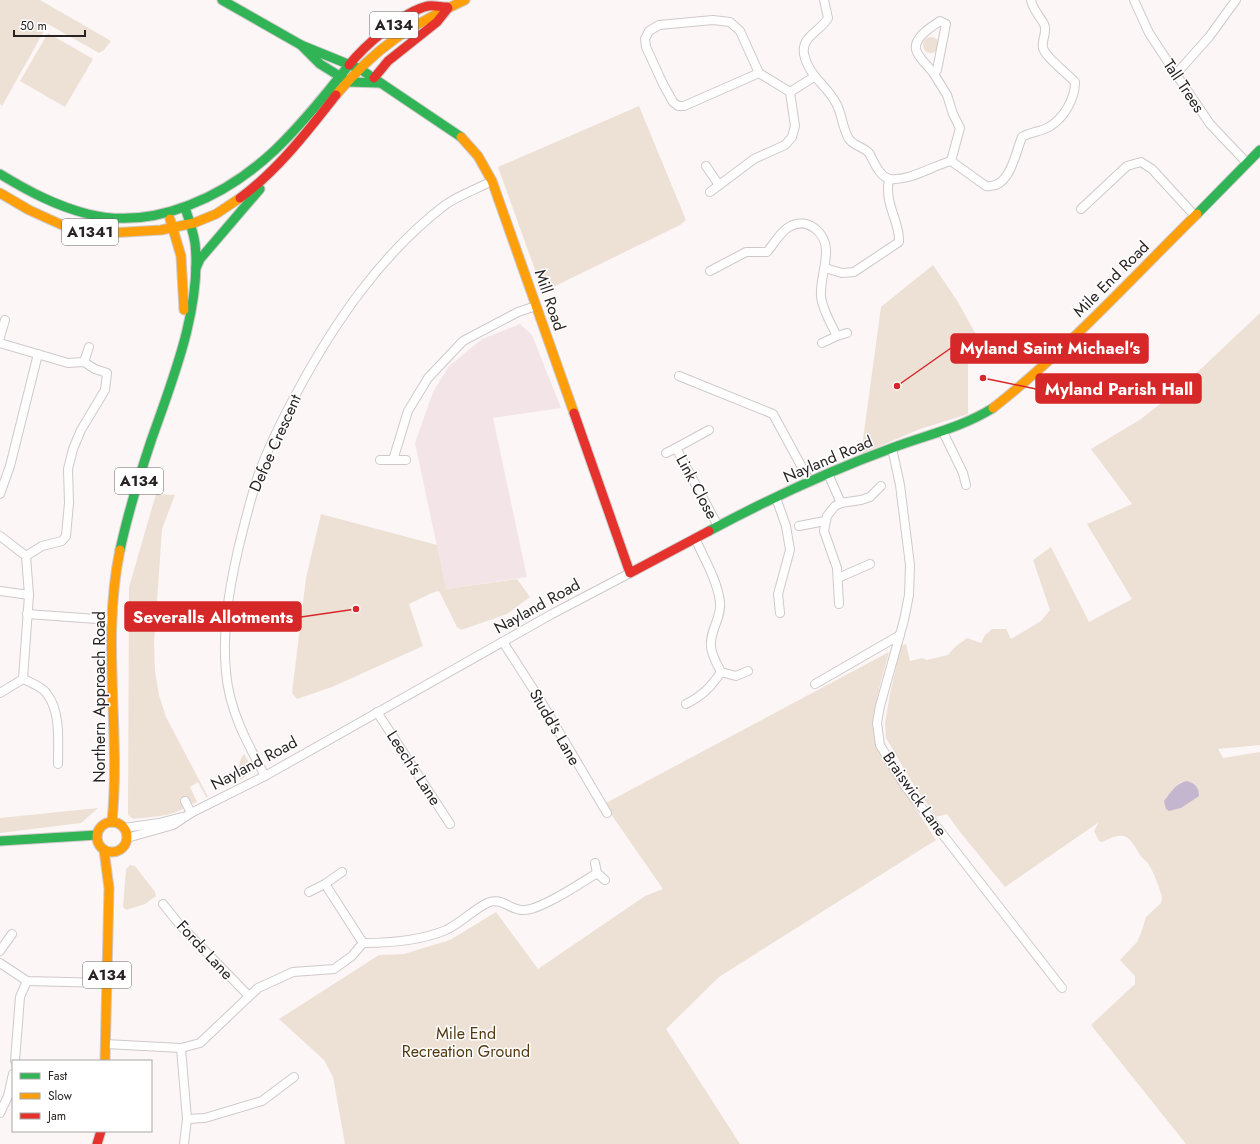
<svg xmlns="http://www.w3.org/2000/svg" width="1260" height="1144" viewBox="0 0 1260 1144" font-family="Jost,sans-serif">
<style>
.built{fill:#f3e5e7}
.green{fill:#ede1d5;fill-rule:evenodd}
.water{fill:#c3b6ce}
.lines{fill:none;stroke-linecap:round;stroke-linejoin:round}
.street-casing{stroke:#cfc9ca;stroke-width:10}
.fast-casing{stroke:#cfc9ca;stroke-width:11}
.slow-casing{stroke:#cfc9ca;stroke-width:11}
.jam-casing{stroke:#cfc9ca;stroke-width:11}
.street{stroke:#fffefe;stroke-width:8}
.fast{stroke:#30b455;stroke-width:9}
.slow{stroke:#ff9f0a;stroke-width:9}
.jam{stroke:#e5322d;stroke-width:9}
.labels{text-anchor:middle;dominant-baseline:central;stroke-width:3;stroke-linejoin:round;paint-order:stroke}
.shield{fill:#fff;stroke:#6a6566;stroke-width:1}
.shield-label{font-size:15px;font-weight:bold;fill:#2a2324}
.street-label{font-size:16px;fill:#2a2324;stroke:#fff}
.park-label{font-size:16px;fill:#52380f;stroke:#fff}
.leader{fill:none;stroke:#d62828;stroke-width:1.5}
.callout-dot{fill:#d62828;stroke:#fff;stroke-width:1.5}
.callout{fill:#d62828;stroke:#d62828;stroke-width:1.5}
.callout-label{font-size:17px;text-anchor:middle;font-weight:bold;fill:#fff}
</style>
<rect width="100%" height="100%" fill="#fcf6f7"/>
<polygon class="built" points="520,324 532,335 561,408 493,418 527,577 446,589 415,443 433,392 449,366 482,339"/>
<g class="green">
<polygon points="0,0 40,0 111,41 104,50 99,53 48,24 2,106 0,104"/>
<polygon points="48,33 93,59 65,107 20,81"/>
<circle cx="931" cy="45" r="8"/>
<polygon points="639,106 686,220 680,225 543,292 498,167"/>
<polygon points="933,265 958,302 985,351 985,357 974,358 968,363 968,414 920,429 861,454 881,307"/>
<path d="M1260 313V745L1218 749 1223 758 1260 752V1144H1186L1091 1025 1135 984V976L1120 960 1137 942 1141 933 1146 917 1161 903 1162 897C1159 887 1155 875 1149 865 1147 861 1141 858 1139 853 1128 834 1124 831 1102 842L1099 841 1094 831 1099 822 1005 887 960 832 947 814 936 817 910 779 886 738 885 723 890 694 901 646 906 644 910 661 922 658 927 660 948 655 955 647 967 638 981 643 985 635 992 629H1006L1011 639 1041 621 1050 610 1033 560 1051 547 1089 622 1132 599 1087 524 1132 504 1091 449 1141 419 1165 400 1204 366ZM1182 782 1198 789V796L1181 808 1169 811 1176 786Z"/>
<path d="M156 494 175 495 162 529 154 643 155 671 159 695 166 717 208 797H206L198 782 190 787 197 802 193 804 186 796 181 798 183 809C167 817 150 817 133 819L128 815 129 587Z"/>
<polygon points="321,514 437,545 446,589 517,579 530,597 507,614 461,630 457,627 439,591 434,592 409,604 423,646 332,687 297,699 292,693 306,578"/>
<path d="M889 652C881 684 869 714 876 747L936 840 719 977 666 1029 740 1144H345L333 1077 324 1060 279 1019 379 955 404 954 450 940 496 912 538 969 645 896 663 889 604 804Z"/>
<path d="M244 754C252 767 254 771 240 780 238 771 238 761 244 754Z"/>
<polygon points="98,808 81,823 0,833 0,818"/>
<polygon points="130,865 135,866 155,892 156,896 145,904 126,910 123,907 126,869"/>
</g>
<path class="water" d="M1187 781C1195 783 1199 788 1199 796L1181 808 1169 811 1166 809 1164 801C1171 792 1176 783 1187 781Z"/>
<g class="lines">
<defs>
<g id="street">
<path d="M824 0 828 18C821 31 801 36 804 54 808 76 828 86 837 105 842 115 843 130 849 139 854 146 864 147 869 153 874 161 879 177 890 179 910 181 932 166 951 161L986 186C1010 189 1015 154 1022 137 1030 132 1040 132 1049 127 1064 118 1075 99 1075 82 1068 74 1046 58 1043 48 1041 40 1048 32 1044 24 1039 15 1033 10 1031 0"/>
<polyline points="1134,0 1149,33 1176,74 1210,124 1247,163"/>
<polyline points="759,73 684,106 678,106 673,102 663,84 646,47 645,39 649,31 659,25 713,20 730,22 740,31 759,73 790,92 814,77"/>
<path d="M934 74C929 67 922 61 918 54 909 40 931 27 940 21L946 24 937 70 934 74 947 95 953 114 960 128 951 161"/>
<polyline points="1176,74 1209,37 1236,0"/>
<polyline points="706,166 719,185"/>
<polyline points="710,192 754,159 785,145 792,137 795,126 790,92"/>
<polyline points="1081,209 1127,166 1141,162 1152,169 1195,216"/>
<path d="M825 268 842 273 854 272 899 242C900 220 884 206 889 179"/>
<path d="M710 271 746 252H767C774 244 779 233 789 227 807 216 827 233 826 252 826 267 820 281 821 297 823 311 831 324 837 336L847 333"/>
<polyline points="0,337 5,320"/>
<polyline points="0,343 68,363 84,362 95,369 107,373 105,390 81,430 73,449 68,469 69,503 66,536 62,541 42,546 26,556"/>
<polyline points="822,343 837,336"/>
<polyline points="84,362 89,347"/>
<polyline points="679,376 773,414 810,482"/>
<polyline points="709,430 676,448 718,526"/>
<polyline points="943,432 963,473 966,485"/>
<polyline points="892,448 900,485 910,565 909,595 904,620 880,706 877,723 880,745 905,786 1062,988"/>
<polyline points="666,453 676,448"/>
<polyline points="380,460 406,460"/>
<polyline points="393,460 408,411 428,378 463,341 518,312 536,306"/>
<polyline points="829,476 841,503"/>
<polyline points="0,494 10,466 38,354"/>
<polyline points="776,498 786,526 790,550 778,594 780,613"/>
<polyline points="799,526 825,521"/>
<polyline points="0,536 26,556 29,595 23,679 0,693"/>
<path d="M695 538C704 559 717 579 720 602 722 618 709 631 711 647 712 656 717 664 721 672L736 676 748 671"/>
<polyline points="838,578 870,564"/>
<polyline points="0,591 29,595"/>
<polyline points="839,604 837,568 824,531 827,516 835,506 841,503 861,500 870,497 881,486"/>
<polyline points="27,614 111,620"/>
<polyline points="503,642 539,698 607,813"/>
<path d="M23 679C30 682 43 687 47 694 61 712 58 743 58 764"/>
<polyline points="815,684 900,635"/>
<path d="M686 704C702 696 711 687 721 672"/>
<polyline points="377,712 450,824"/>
<path d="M265 776C247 743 229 710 226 672 222 630 229 590 238 550 244 525 250 501 258 476 268 447 282 420 296 394 334 323 381 254 445 205 459 195 477 189 492 181"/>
<polyline points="185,801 191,813"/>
<polyline points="124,828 159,823 182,817"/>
<polyline points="127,838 173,825 191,813 265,776 552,614 630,573"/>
<polyline points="595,863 597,873 605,880"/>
<polyline points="325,884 363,943"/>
<polyline points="309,892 325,884 342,872"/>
<polyline points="163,904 179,924 248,995"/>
<polyline points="0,951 12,934"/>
<polyline points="0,963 27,981 107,983"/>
<path d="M105 1044 181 1048 200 1043 258 988 293 972 334 969 352 956 363 943C391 943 420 941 446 930 461 923 473 910 487 903 502 896 510 911 524 910 541 910 581 883 597 873"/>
<polyline points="181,1048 187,1119 184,1144"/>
<polyline points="15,1061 20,997 27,981"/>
<polyline points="0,1113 8,1096 13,1074"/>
<polyline points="187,1119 205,1118 262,1101 294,1077"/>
</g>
<g id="fast">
<polyline points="222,0 301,45 320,64 349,82 380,83"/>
<polyline points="301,45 360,69 461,137"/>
<path d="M0 174C28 191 56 206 88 214 156 231 227 195 275 150 302 124 326 94 349 65"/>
<polyline points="1197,214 1260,150"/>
<polyline points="196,268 200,259 260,189"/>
<path d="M709 531C767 500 829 471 892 448 926 435 961 428 993 408"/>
<path d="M120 550C128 513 139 477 151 441 172 381 202 308 195 243 193 231 189 219 185 208"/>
<polyline points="0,841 97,835"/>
</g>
<g id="slow">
<path d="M336 95C377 46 408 27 465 0"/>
<polyline points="461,137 478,156 492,181 574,413"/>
<polyline points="0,193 29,210 71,229 109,233 161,230 194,223 216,214 240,198"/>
<polyline points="170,219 181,256 184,310"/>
<path d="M993 408C1067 350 1130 280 1197 214"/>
<path d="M112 822C121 730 101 640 120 550"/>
<circle cx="112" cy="837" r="15"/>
<polyline points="104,850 109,888 105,1061"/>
</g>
<g id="jam">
<path d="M349 65C364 46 404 11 428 6 434 5 441 7 447 7"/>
<polyline points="374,78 388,61 437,22 448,8"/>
<path d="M240 198C278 170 307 132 336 95"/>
<polyline points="574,413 630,573 709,531"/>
<polyline points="97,1144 101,1131"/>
</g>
</defs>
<use href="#street" class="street-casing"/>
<use href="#fast" class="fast-casing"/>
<use href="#slow" class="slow-casing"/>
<use href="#jam" class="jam-casing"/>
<use href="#street" class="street"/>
<use href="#fast" class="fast"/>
<use href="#slow" class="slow"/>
<use href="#jam" class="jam"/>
</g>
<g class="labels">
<g class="shield">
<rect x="370" y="12" width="48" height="26" rx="3"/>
<rect x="62" y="219" width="56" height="26" rx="3"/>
<rect x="115" y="468" width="48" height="26" rx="3"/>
<rect x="83" y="962" width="48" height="26" rx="3"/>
</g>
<g class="shield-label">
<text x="394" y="25">A134</text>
<text x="90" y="232">A1341</text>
<text x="139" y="481">A134</text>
<text x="107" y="975">A134</text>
</g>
<g class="street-label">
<text transform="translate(1184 86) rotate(56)">Tall Trees</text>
<text transform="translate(1111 279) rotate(-45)">Mile End Road</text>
<text transform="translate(550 300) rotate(71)">Mill Road</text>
<text transform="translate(275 443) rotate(-66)">Defoe Crescent</text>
<text transform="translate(828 459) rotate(-23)">Nayland Road</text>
<text transform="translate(697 487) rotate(62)">Link Close</text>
<text transform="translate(537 606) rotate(-29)">Nayland Road</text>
<text transform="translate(99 697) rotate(-90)">Northern Approach Road</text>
<text transform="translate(555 727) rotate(60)">Studd's Lane</text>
<text transform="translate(254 763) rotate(-28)">Nayland Road</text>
<text transform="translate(414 768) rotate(57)">Leech's Lane</text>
<text transform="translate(915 794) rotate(55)">Braiswick Lane</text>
<text transform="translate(205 950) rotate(47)">Fords Lane</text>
</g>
<g class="park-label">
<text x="466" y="1033">Mile End<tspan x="466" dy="18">Recreation Ground</tspan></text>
</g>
</g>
<path class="leader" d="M897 386L951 348M983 378L1036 389M356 609L301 617"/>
<g class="callout-dot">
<circle cx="897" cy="386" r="4"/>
<circle cx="983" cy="378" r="4"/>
<circle cx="356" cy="609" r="4"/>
</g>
<g class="callout">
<rect x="951" y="334" width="197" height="29" rx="4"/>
<rect x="1036" y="374" width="165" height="29" rx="4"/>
<rect x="125" y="602" width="176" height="29" rx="4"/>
</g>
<g class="callout-label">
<text x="1050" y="354">Myland Saint Michael's</text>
<text x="1119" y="395">Myland Parish Hall</text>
<text x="213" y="623">Severalls Allotments</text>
</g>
<rect x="12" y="1060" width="140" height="72" fill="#ffffff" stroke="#aaa7a7"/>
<rect x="20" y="1073" width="20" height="6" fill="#30b455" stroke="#aaa7a7"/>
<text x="48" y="1080" font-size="12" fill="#2a2324">Fast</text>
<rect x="20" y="1093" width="20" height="6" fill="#ff9f0a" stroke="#aaa7a7"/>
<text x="48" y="1100" font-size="12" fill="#2a2324">Slow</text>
<rect x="20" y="1113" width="20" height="6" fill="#e5322d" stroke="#aaa7a7"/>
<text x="48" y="1120" font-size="12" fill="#2a2324">Jam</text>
<path d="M14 30v6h71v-6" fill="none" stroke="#2a2324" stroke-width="2"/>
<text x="20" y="30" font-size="12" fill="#2a2324" stroke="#ffffff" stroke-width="3" paint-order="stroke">50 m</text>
</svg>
